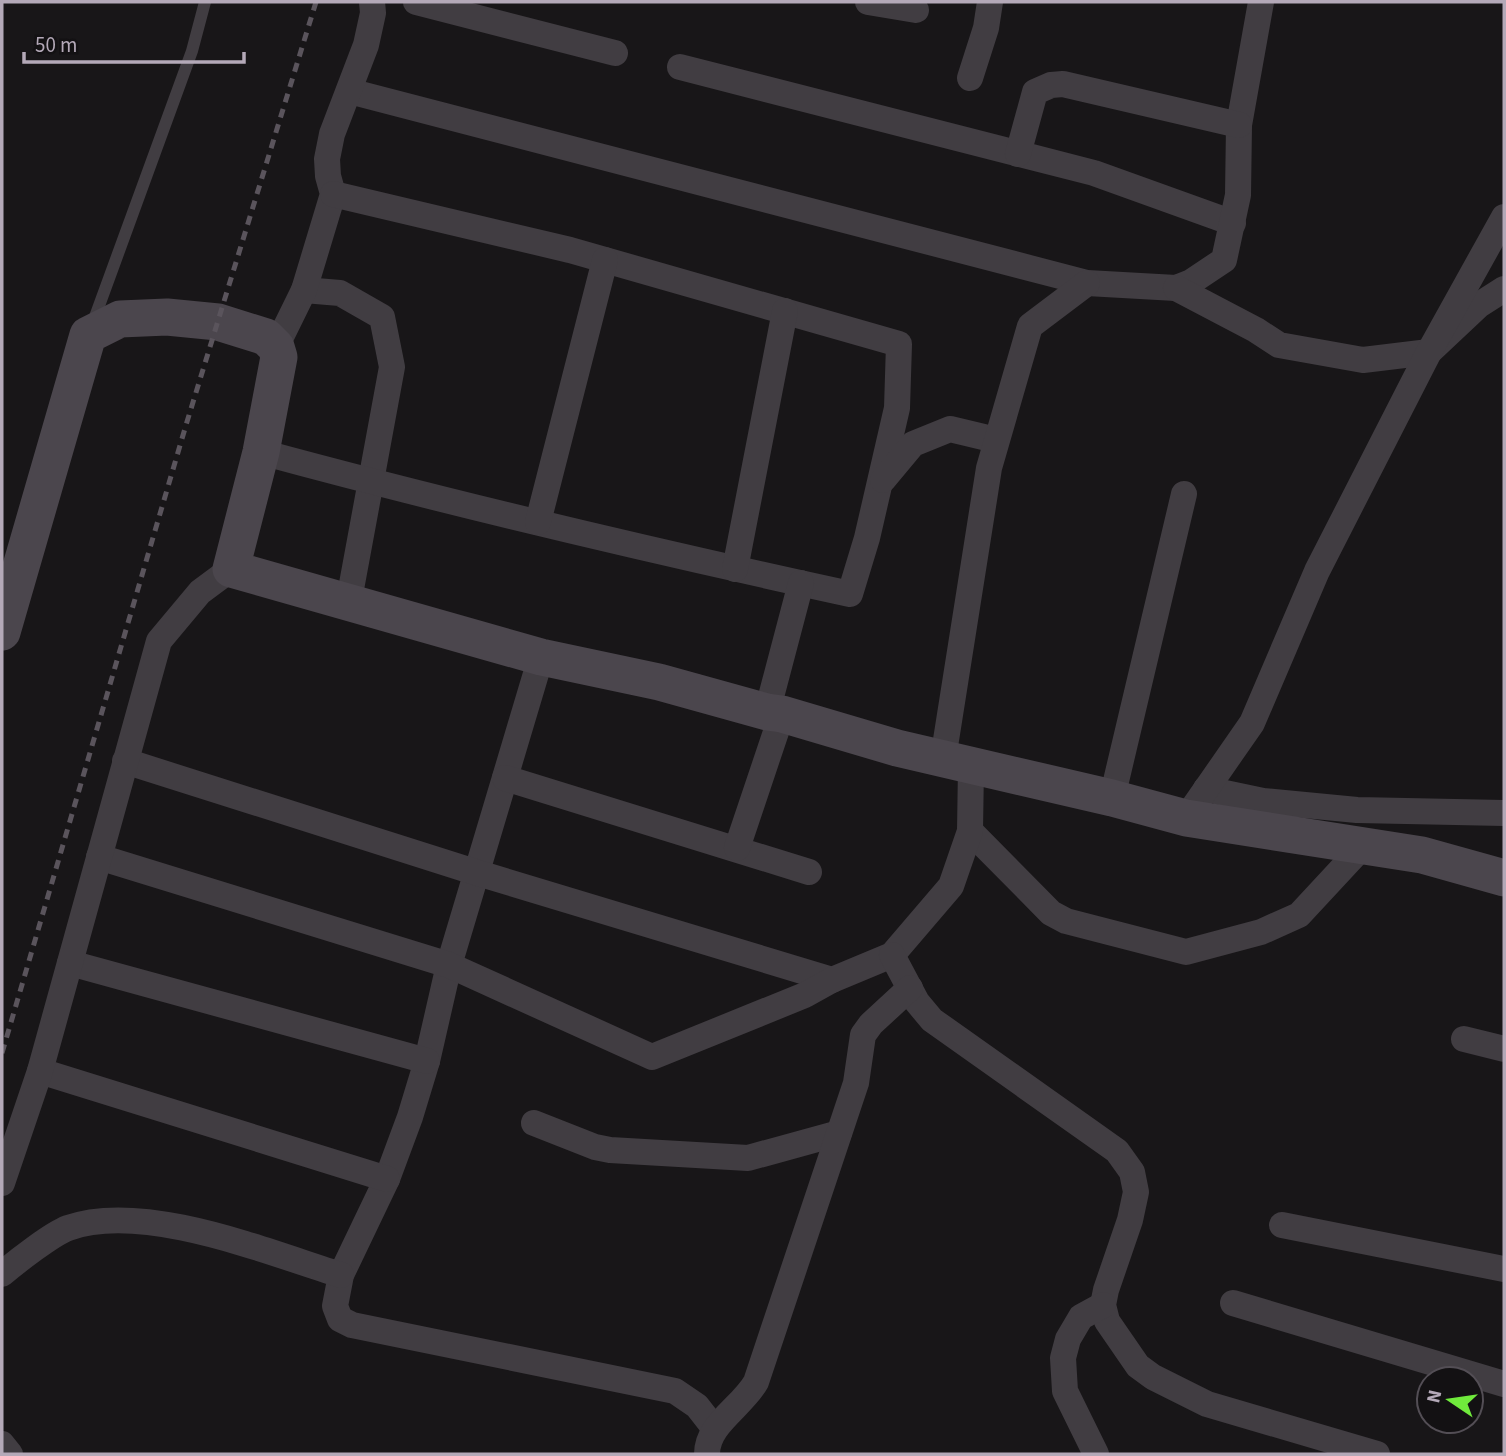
<svg xmlns="http://www.w3.org/2000/svg" width="1506" height="1456" viewBox="0 0 1506 1456" font-family="'Source Sans 3',sans-serif">
<style>
.lines{fill:none;stroke-linecap:round;stroke-linejoin:round}
.lane{stroke:#413d42;stroke-width:12}
.street{stroke:#413d42;stroke-width:26}
.secondary{stroke:#4b464d;stroke-width:37}
.rail{stroke:#5a545c;stroke-width:5;stroke-dasharray:9 7;stroke-linecap:butt}
</style>
<rect width="100%" height="100%" fill="#181618"/>
<g class="lines">
<polyline class="lane" points="92,325 192,51 205,2"/>
<g class="street">
<polyline points="416,2 615,53"/>
<polyline points="868,2 916,10"/>
<polyline points="680,67 1094,173 1233,223"/>
<polyline points="970,78 986,28 990,2"/>
<polyline points="349,91 1087,283 1176,288 1191,282 1224,260 1238,195 1239,125 1261,2"/>
<polyline points="1018,154 1035,92 1051,85 1063,84 1239,125"/>
<polyline points="1176,288 1256,330 1279,345 1363,360 1429,352 1479,305 1504,289"/>
<polyline points="304,290 340,293 382,317 392,367 349,600"/>
<polyline points="276,347 304,290 333,194 328,176 327,159 332,134 366,45 373,13 372,2"/>
<path d="M261 452C456 505 653 551 850 594L867 538 897 408 899 344 570 250 333 194"/>
<polyline points="883,480 913,444 950,429 996,440"/>
<polyline points="538,522 605,260"/>
<polyline points="735,569 785,311"/>
<polyline points="541,657 449,965 427,1061 410,1117 387,1179 341,1275 335,1306 340,1319 352,1325 675,1391 697,1406 715,1429"/>
<polyline points="767,712 801,583"/>
<polyline points="943,759 989,468 1030,326 1087,283"/>
<polyline points="125,761 478,873 832,980"/>
<polyline points="505,778 809,872"/>
<polyline points="1206,789 1263,801 1357,810 1504,813"/>
<polyline points="1112,798 1184,494"/>
<polyline points="1186,818 1252,723 1317,571 1429,352 1504,217"/>
<polyline points="970,831 1051,913 1066,921 1186,952 1261,932 1299,915 1364,845"/>
<polyline points="737,848 782,714"/>
<polyline points="99,857 449,965 652,1057 805,995 832,980 892,955 951,886 970,831 971,766"/>
<polyline points="892,955 917,1002 932,1020 1117,1151 1132,1172 1136,1192 1130,1220 1106,1290 1103,1305 1107,1321 1138,1366 1153,1377 1207,1404 1377,1454"/>
<polyline points="70,963 427,1061"/>
<polyline points="1464,1039 1504,1049"/>
<polyline points="40,1071 387,1179"/>
<polyline points="534,1123 595,1147 610,1150 748,1158 839,1133"/>
<polyline points="2,1183 40,1071 159,641 200,592 231,569"/>
<polyline points="1282,1225 1504,1269"/>
<path d="M2 1274C16 1262 52 1234 68 1228 143 1201 267 1252 341 1275"/>
<polyline points="1233,1303 1504,1384"/>
<polyline points="2,1444 10,1454"/>
<path d="M707 1454C707 1424 742 1407 756 1382L856 1083 863 1035 871 1024 910 988"/>
<polyline points="1096,1454 1065,1391 1063,1358 1068,1339 1081,1317 1103,1305"/>
</g>
<polyline class="secondary" points="2,632 88,335 120,319 167,317 218,322 266,337 276,347 279,357 261,452 231,569 541,657 659,682 767,712 782,714 897,748 1112,798 1186,818 1422,855 1504,878"/>
<polyline class="rail" points="2,1053 186,425 316,2"/>
</g>
<rect width="1506" height="1456" fill="none" stroke="#b4a9b8" stroke-width="7"/>
<g transform="translate(1450 1400) rotate(283)"><circle r="33" fill="#131113" stroke="#534e55" stroke-width="2"/>
<path d="M0-5L12 26L0 18L-12 26Z" fill="#70ea3c"/>
<text y="-10" font-size="19" font-weight="bold" text-anchor="middle" fill="#b4a9b8">N</text>
</g>
<path d="M24 52v10h220v-10" fill="none" stroke="#b4a9b8" stroke-width="3.5"/>
<text x="35" y="52" font-size="21" fill="#b4a9b8" stroke="#131113" stroke-width="5" paint-order="stroke">50 m</text>
</svg>
